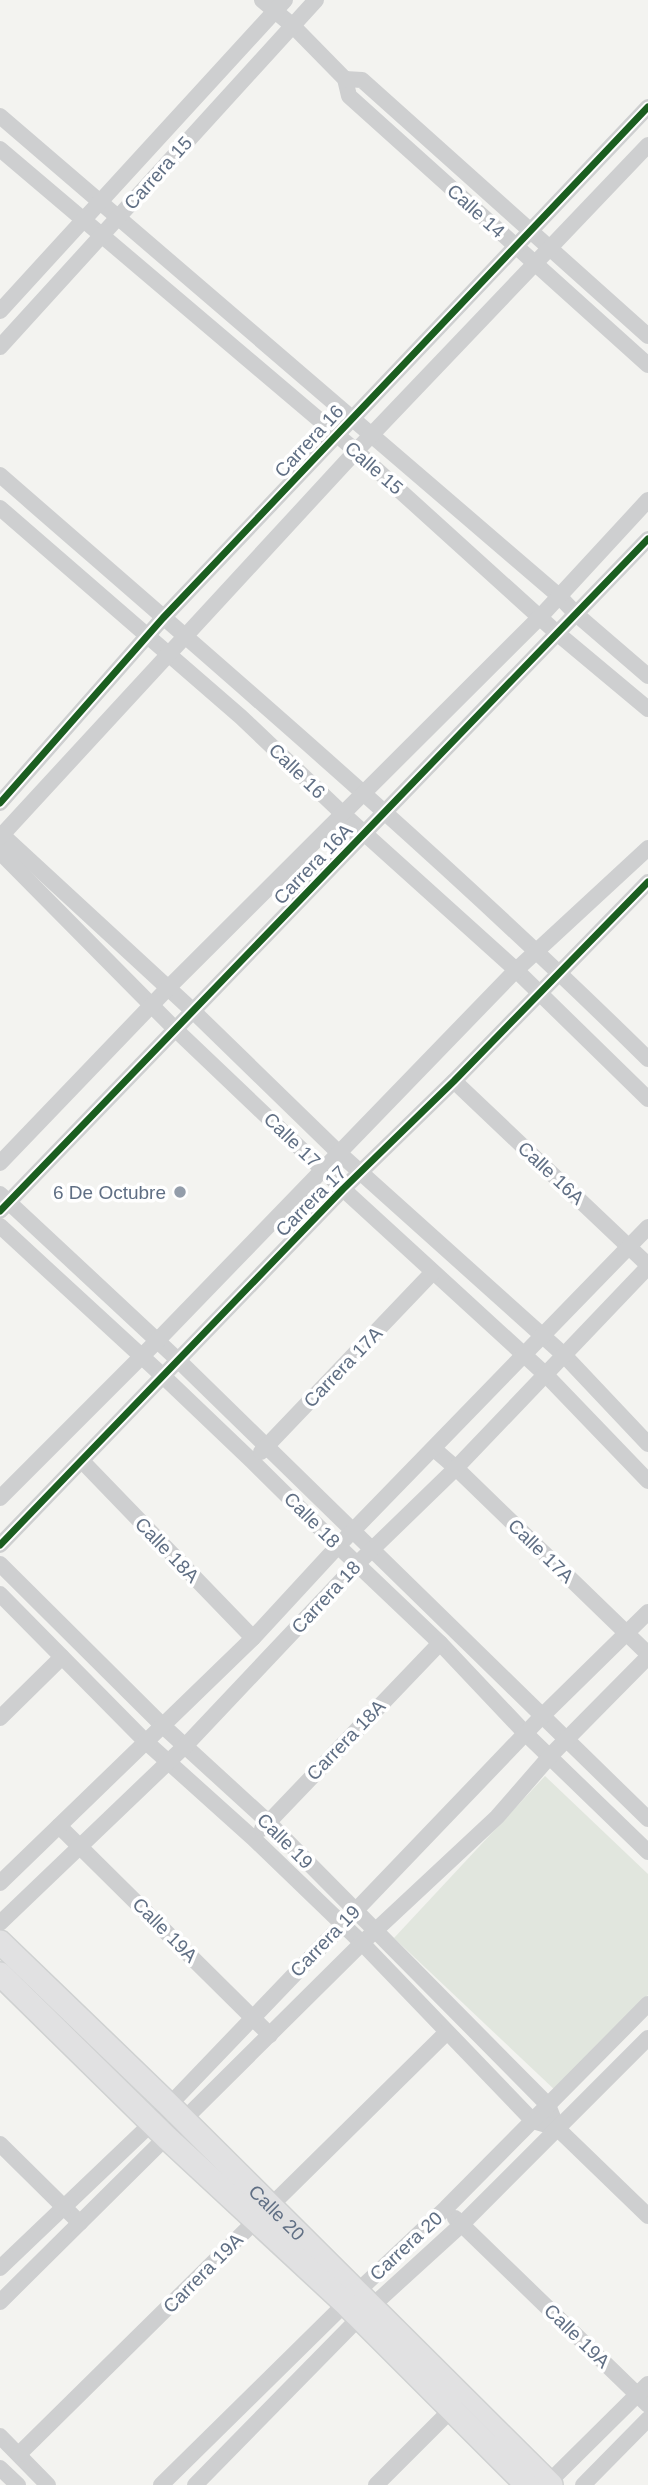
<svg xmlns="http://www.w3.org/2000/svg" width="648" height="2485" viewBox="0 0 648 2485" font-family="Arial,sans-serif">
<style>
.green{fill:#e1e6de}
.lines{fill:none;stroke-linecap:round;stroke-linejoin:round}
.secondary-casing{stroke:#cfd1d1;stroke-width:26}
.street{stroke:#cecfd0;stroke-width:16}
.secondary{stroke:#e1e1e2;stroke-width:23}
.cycleway-casing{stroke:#fff;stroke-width:11}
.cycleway{stroke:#1b5e20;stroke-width:7}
.poi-dot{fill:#939daa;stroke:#fff;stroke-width:2.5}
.labels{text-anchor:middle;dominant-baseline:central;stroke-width:7;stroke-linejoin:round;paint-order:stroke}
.street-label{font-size:19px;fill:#606f84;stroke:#fff}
.poi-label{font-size:19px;fill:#606f84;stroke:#fff;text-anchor:end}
</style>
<rect width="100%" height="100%" fill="#f3f3f0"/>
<polygon class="green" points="545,1776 648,1874 648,1995 557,2092 394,1938"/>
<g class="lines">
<defs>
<g id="secondary">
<path id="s1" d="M0 1942 168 2104 551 2485"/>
<polyline points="0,1974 167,2138 346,2304 527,2485"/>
</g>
</defs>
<use href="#secondary" class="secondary-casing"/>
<g class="street">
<polyline points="262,0 293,26 345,79 349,96 648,365"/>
<polyline points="345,79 362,80 648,336"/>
<polyline points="0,116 559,596 576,614 648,676"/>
<polyline points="0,149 356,451 557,633 648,709"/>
<polyline points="0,311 285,0"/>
<polyline points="0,347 316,0"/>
<path d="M0 475C219 666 441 855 648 1059"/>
<polyline points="0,508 241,717 343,814 516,970 648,1099"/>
<polyline points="0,803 163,618 648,107"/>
<polyline points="0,833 192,1010 339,1153 564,1355 648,1444"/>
<polyline points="0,837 356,451 648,145"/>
<polyline points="0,852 175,1029 343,1189 546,1375 648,1481"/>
<polyline points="454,1081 648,1265"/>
<polyline points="0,1163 167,989 540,617 648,500"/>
<polyline points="0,1194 178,1360 648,1819"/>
<polyline points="0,1211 648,539"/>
<polyline points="0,1226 163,1376 252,1461 338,1546 440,1643 526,1734 648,1852"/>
<polyline points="434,1449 456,1468 648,1654"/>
<polyline points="261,1452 433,1272"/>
<polyline points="82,1461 253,1638"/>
<polyline points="0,1498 156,1342 516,970 648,848"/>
<polyline points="0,1545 343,1189 454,1081 648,882"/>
<polyline points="0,1564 162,1725 268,1822 548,2105 557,2128"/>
<polyline points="0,1594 145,1741 253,1838 362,1943 533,2121 557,2128 648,2216"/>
<polyline points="0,1718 62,1657"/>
<polyline points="59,1826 270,2035"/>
<polyline points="262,1829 440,1643"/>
<polyline points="0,1883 253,1638 338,1546 648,1227"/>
<polyline points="0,1923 186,1745 357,1564 456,1468 648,1267"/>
<polyline points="0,2144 80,2223"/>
<polyline points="455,2218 648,2405"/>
<polyline points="0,2268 153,2122 542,1716 648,1612"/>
<polyline points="0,2302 362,1943 497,1817 551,1755 648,1657"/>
<polyline points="0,2436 48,2485"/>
<polyline points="19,2454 447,2032"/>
<polyline points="0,2468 18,2485"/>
<polyline points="161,2485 358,2291 446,2208 648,2004"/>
<polyline points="195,2485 359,2318 461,2225 648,2038"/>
<polyline points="376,2485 452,2409"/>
<polyline points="546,2485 648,2384"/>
<polyline points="583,2485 648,2419"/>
</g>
<use href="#secondary" class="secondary"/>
<defs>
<g id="cycleway">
<polyline points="0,803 163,618 648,107"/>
<polyline points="0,1211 648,539"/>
<polyline points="0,1545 343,1189 454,1081 648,882"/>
</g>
</defs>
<use href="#cycleway" class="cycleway-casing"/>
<use href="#cycleway" class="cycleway"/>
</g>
<circle class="poi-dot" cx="180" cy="1192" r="7"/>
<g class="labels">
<g class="street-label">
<text transform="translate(158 173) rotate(-48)">Carrera 15</text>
<text transform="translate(476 211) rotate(42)">Calle 14</text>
<text transform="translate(309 441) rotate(-47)">Carrera 16</text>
<text transform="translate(374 468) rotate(41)">Calle 15</text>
<text transform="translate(297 771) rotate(44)">Calle 16</text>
<text transform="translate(313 864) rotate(-46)">Carrera 16A</text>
<text transform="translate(292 1140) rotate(44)">Calle 17</text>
<text transform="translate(551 1173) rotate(43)">Calle 16A</text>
<text transform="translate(311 1201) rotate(-45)">Carrera 17</text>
<text transform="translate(343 1367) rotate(-46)">Carrera 17A</text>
<text transform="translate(312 1520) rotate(45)">Calle 18</text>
<text transform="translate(167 1550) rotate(46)">Calle 18A</text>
<text transform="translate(541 1551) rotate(44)">Calle 17A</text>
<text transform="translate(326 1597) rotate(-47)">Carrera 18</text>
<text transform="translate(346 1740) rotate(-46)">Carrera 18A</text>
<text transform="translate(285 1841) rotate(45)">Calle 19</text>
<text transform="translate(165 1930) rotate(45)">Calle 19A</text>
<text transform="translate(325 1941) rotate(-46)">Carrera 19</text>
<text stroke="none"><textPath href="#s1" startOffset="387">Calle 20</textPath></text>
<text transform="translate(406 2246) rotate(-43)">Carrera 20</text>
<text transform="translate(203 2273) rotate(-45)">Carrera 19A</text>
<text transform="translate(577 2336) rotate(44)">Calle 19A</text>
</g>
<g class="poi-label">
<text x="166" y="1192">6 De Octubre</text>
</g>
</g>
</svg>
